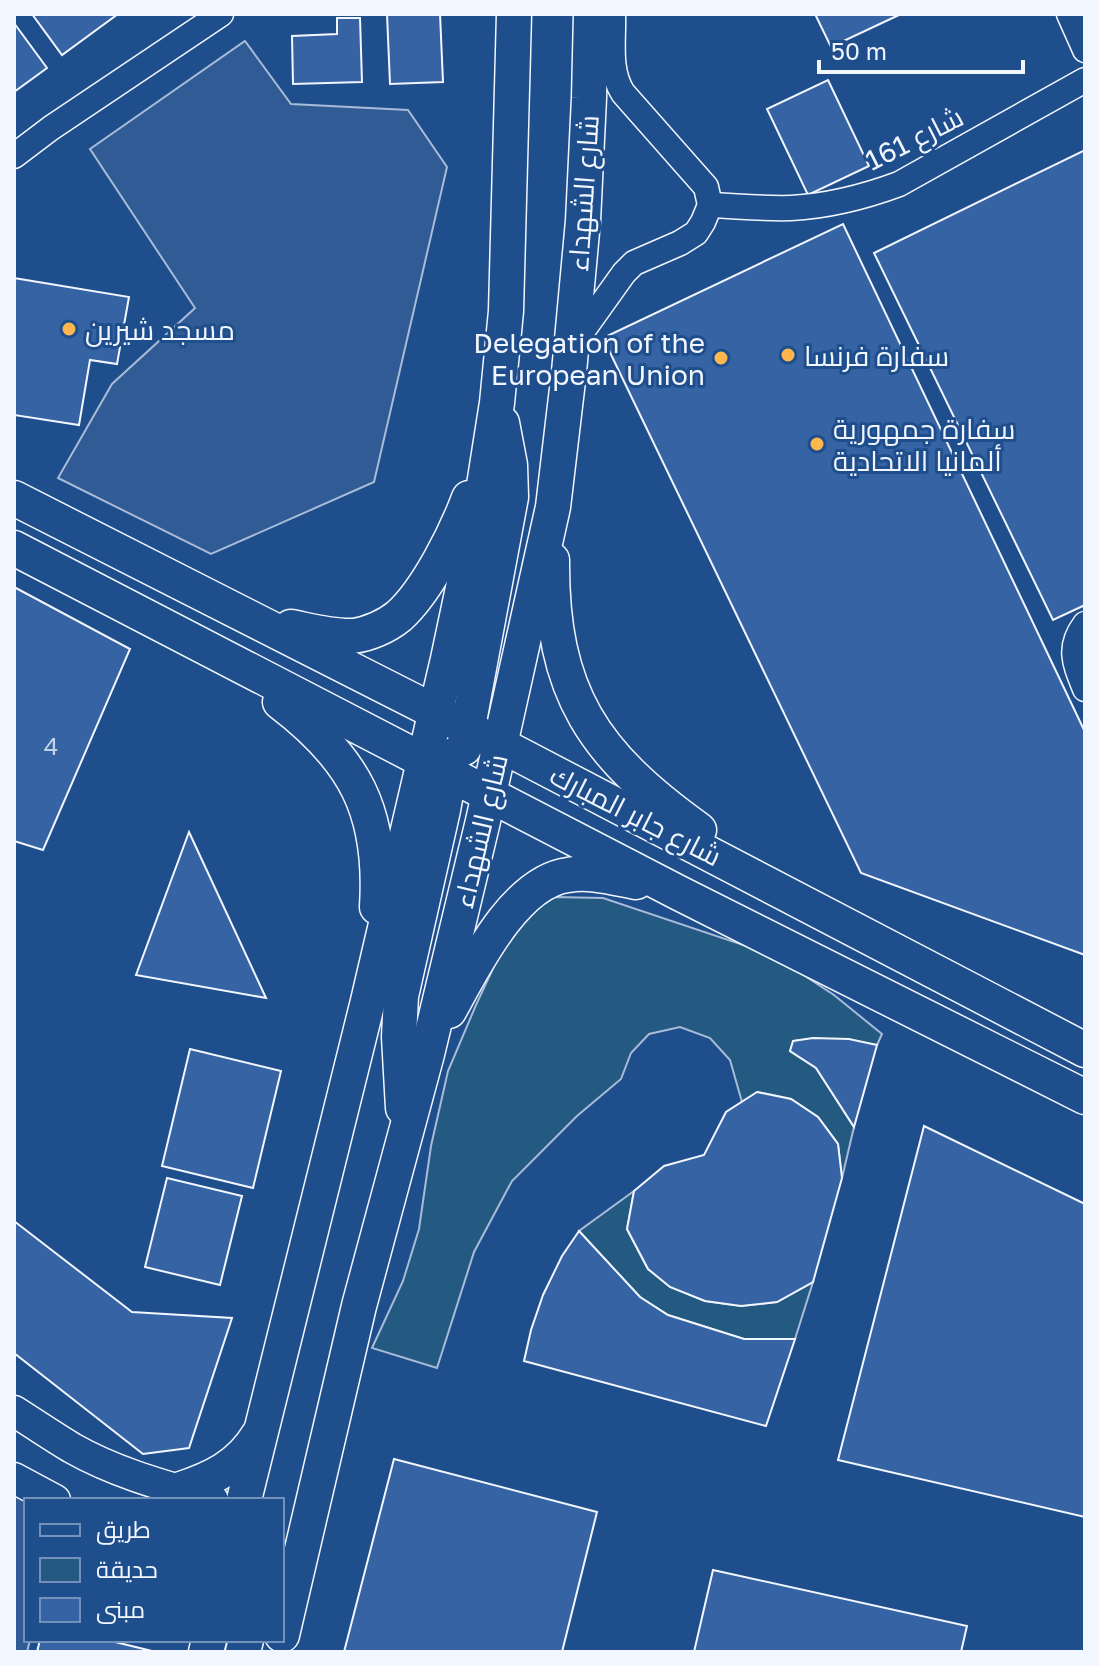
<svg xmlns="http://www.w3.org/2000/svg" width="1099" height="1666" viewBox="0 0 1099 1666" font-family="'Golos Text',Cairo,sans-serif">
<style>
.green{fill:#245a82;stroke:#a8bbd7;stroke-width:2}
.parking{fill:#305b95;stroke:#a8bbd7;stroke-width:2}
.building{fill:#3563a3;stroke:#f2f6ff;stroke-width:2}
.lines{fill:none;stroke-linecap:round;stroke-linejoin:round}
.minor-casing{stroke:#f2f6ff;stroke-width:27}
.tertiary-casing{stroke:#f2f6ff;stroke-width:33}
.secondary-casing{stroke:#f2f6ff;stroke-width:37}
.minor{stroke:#1f4e8c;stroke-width:24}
.tertiary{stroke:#1f4e8c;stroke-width:30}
.secondary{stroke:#1f4e8c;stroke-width:34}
.poi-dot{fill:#ffb74d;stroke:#1f4e8c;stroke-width:3}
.labels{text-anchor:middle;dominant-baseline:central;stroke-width:6;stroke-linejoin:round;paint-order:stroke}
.number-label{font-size:24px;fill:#c3d1e8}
.street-label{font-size:28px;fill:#f2f6ff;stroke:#1f4e8c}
.poi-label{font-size:28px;fill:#f2f6ff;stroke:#1f4e8c;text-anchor:start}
</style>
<rect width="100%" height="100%" fill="#1f4e8c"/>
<g class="green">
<path d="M554 897 603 898 773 955 834 995 882 1034 877 1045C849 1039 822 1037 794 1041L790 1051 816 1068 854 1127 842 1178 838 1144 818 1117 791 1099 758 1092 742 1102 730 1060 710 1038 680 1027 649 1034 631 1053 621 1079 577 1116 512 1181 474 1252 437 1368 372 1348 403 1281 419 1229 431 1146 448 1071 476 1005 509 934 532 910Z"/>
<polygon points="634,1191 627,1229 648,1269 670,1287 705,1301 741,1306 777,1302 813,1282 795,1339 744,1339 668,1315 640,1297 579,1231"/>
</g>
<g class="parking">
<polygon points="245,41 291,104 408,110 447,167 374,482 211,554 58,478 112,384 195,308 90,149"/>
<polygon points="14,1492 26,1500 26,1640 30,1640 27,1652 14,1652"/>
</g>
<g class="building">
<polygon points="32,14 118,14 62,55"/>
<polygon points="387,14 440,14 443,82 390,84"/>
<polygon points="815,14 901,14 831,47"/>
<polygon points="337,18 360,18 362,82 293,84 292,36 337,34"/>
<polygon points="14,23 47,68 14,92"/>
<polygon points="828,80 869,166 808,195 767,109"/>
<polygon points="1085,150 1085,605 1053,620 874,253"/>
<polygon points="843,224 1085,732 1085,955 861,873 603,338"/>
<polygon points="14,278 129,297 117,364 90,360 79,425 14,415"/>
<polygon points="14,587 130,649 43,850 14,841"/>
<polygon points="189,832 266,998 136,975"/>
<polygon points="813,1038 849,1039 877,1045 854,1127 816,1068 790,1051 793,1041"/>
<polygon points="190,1049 281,1071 253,1188 162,1166"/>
<polygon points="757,1092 791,1099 818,1117 838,1144 842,1178 813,1282 777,1302 741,1306 705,1301 670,1287 648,1269 627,1229 634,1191 664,1166 704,1155 726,1112"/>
<polygon points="924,1126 1085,1204 1085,1517 838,1460"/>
<polygon points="167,1178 242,1196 220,1285 145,1267"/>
<polygon points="14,1221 132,1312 232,1318 189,1448 143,1454 14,1353"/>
<polygon points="579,1231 640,1297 668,1315 744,1339 795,1339 766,1426 524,1361 531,1330 543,1295 562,1256"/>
<polygon points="394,1459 597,1512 562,1652 344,1652"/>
<polygon points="713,1570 967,1626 961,1652 694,1652"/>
<polygon points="40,1640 107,1640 152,1651 37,1652"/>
</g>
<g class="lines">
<defs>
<g id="minor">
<polyline points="1069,14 1085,50"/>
<polyline points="14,156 51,128 221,14"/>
<path d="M710 205C737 206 764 209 791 208 828 206 864 197 899 184L1085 80"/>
<path d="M574 343 624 273 634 263 680 243 696 233 703 222 710 205 706 187 623 93C608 70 614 40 613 14"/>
<path d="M1085 624C1067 648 1075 664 1085 689"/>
</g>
<g id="tertiary">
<path d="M14 1411C33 1423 52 1436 72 1448 116 1473 165 1486 213 1500"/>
<polyline points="14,1478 55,1500"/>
</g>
<g id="secondary">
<polyline points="14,498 518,754 1085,1050"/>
<polyline points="14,548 679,893 1085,1097"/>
<path d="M552 560C551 693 593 754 699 830"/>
<path d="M291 627C311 631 333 637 353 636 369 634 387 626 399 616 427 591 456 533 469 498"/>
<path d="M280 702C355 759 383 812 377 907"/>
<polyline points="464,748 511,497 510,465 502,423"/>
<path d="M449 1011C473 968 514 882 568 875 590 871 614 878 636 882"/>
<polyline points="403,1108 399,1037 401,996 443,810 453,755"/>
<path d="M178 1490C212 1479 240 1466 259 1434"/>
<polyline points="244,1500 368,1001 448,659 482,498 497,403 506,311 514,14"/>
<polyline points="282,1635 359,1306 427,1054 483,821 553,507 569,372 583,221 589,98 591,14"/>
<polyline points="206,1652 209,1640"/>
<polyline points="243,1652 246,1640"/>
</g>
</defs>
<use href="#minor" class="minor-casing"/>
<use href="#tertiary" class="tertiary-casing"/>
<use href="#secondary" class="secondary-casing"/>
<use href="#minor" class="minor"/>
<use href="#tertiary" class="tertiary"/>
<use href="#secondary" class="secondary"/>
</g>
<g class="poi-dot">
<circle cx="69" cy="329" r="8"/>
<circle cx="788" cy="355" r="8"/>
<circle cx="721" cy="358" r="8"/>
<circle cx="817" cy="444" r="8"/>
</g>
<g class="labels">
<g class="number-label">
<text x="51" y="745">4</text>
</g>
<g class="street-label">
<text transform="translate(914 138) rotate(-27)">شارع 161</text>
<text transform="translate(583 193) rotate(-86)">شارع الشهداء</text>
<text transform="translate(636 815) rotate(27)">شارع جابر المبارك</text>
<text transform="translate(480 831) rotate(-77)">شارع الشهداء</text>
</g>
<g class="poi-label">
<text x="85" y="329">مسجد شيرين</text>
<text x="705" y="342" text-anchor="end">Delegation of the<tspan x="705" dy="32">European Union</tspan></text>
<text x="804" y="355">سفارة فرنسا</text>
<text x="833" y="428">سفارة جمهورية<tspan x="833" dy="32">ألمانيا الاتحادية</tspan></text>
</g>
</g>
<rect width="1099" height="1666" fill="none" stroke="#f2f6ff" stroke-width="32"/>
<rect x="24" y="1498" width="260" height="144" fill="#1f4e8c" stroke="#7391ba" stroke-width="2"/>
<rect x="40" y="1524" width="40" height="12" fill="#1f4e8c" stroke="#7391ba" stroke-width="2"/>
<text x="96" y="1538" font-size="24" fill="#f2f6ff">طريق</text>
<rect x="40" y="1558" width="40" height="24" fill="#245a82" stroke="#7391ba" stroke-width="2"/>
<text x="96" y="1578" font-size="24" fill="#f2f6ff">حديقة</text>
<rect x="40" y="1598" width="40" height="24" fill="#3563a3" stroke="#7391ba" stroke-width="2"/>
<text x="96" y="1618" font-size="24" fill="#f2f6ff">مبنى</text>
<path d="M819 60v12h204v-12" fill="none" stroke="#f2f6ff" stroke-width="4"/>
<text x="831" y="60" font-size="24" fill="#f2f6ff" stroke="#1f4e8c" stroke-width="6" paint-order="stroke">50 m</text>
</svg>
